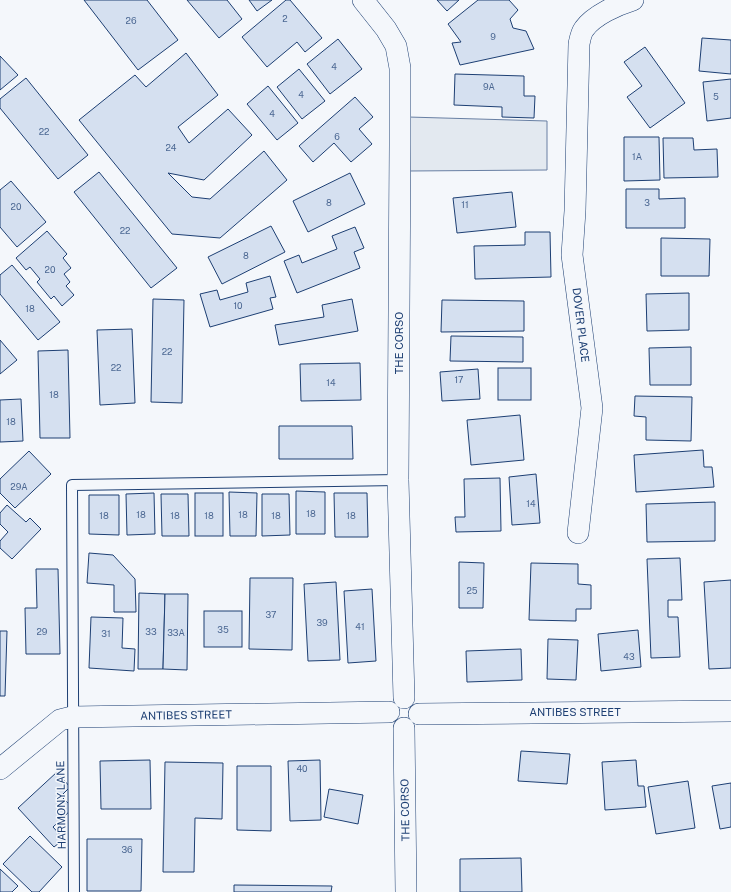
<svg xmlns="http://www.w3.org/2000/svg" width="731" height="892" viewBox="0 0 731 892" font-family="'Public Sans',sans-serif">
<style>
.green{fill:#e3e9f0;stroke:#687fa3}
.building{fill:#d5e0f0;stroke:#1d3f73}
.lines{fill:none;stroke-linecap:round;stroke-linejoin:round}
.lane-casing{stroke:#1d3f73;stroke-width:12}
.street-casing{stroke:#1d3f73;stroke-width:22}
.lane{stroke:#f4f7fb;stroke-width:10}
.street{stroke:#f4f7fb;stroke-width:21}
.labels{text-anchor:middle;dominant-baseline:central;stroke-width:3;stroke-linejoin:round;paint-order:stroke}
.number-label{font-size:9px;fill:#4b6792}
.street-label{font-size:11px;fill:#1d3f73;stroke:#f4f7fb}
</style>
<rect width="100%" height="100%" fill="#f4f7fb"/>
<polygon class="green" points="408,117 547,121 547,170 408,171"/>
<g class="building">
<polygon points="84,0 147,0 178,40 138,70"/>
<polygon points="187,0 227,0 242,19 219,38"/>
<polygon points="249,0 272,0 257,11"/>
<polygon points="286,0 290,0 322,38 305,52 297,42 267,67 242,37"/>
<polygon points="437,0 459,0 447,11"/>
<polygon points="478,0 509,0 518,10 510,19 513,28 526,31 534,49 460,65 452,43 461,42 448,24"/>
<polygon points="702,38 731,40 731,74 699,71"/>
<polygon points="338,39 362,69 330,94 307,64"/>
<polygon points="645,47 685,103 650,128 627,97 642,86 624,62"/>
<polygon points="186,53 218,95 178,127 189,143 228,109 252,135 204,180 168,173 192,197 210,199 264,151 287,180 220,238 172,234 79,120 135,75 146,87"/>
<polygon points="0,56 18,75 0,90"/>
<polygon points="299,69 325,101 302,119 277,87"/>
<polygon points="455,74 524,76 524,96 535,96 534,118 502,117 502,107 454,105"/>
<polygon points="26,78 88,155 58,179 0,108 0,99"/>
<polygon points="731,79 731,118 707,121 703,82"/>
<polygon points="268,86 298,123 277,140 247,104"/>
<polygon points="355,97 373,117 359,129 372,144 351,162 334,143 313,162 299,146"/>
<polygon points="624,137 659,137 660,180 624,181"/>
<polygon points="663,138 693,138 694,150 717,149 718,177 664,178"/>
<polygon points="99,172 177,268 151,288 74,192"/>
<polygon points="350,173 365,204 308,232 293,201"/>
<polygon points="11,181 46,222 17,247 0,227 0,190"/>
<polygon points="626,189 659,189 659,199 685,198 685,228 626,228"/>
<polygon points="512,192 516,227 457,233 453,198"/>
<polygon points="271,226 285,252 222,284 208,257"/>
<polygon points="355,227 364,248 354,252 360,268 297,293 284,261 299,255 302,263 337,249 332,236"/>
<polygon points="47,231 67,254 63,258 71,268 64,274 70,282 66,286 74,295 62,306 54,296 51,299 37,282 40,279 30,267 26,270 16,258"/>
<polygon points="525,232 550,232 551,277 475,279 474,246 525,245"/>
<polygon points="661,238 710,239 709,276 661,276"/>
<polygon points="12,265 60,322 38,340 0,294 0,275"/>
<polygon points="270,276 276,297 270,298 273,309 210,327 200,294 217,290 220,300 248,292 246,283"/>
<polygon points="689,293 689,330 647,331 646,294"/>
<polygon points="153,299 184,300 182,403 151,402"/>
<polygon points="352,299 358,331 279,345 275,325 324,317 322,305"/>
<polygon points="442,300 524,301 524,331 441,332"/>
<polygon points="132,329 135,403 100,405 97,330"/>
<polygon points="451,336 523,337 523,362 450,361"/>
<polygon points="0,340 17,360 0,374"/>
<polygon points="691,347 691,385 650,385 649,348"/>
<polygon points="68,350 70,438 40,438 38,351"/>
<polygon points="360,363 361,400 301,401 300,364"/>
<rect x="498" y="368" width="33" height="32"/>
<polygon points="478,369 480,399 442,401 440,372"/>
<polygon points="635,396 692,397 691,441 646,440 646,417 634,416"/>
<polygon points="21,399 23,441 0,442 0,400"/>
<polygon points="520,415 524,460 471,465 467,420"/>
<polygon points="279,426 352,426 353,459 279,459"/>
<polygon points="703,450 704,467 712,467 714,487 636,492 634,455"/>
<polygon points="29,451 51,474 15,508 0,493 0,479"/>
<polygon points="536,474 540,523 512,525 509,477"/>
<polygon points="500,478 501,531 456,532 455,517 465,517 464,479"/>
<polygon points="296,491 325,492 325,534 296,534"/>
<polygon points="229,492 257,493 256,536 230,536"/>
<polygon points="154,493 155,534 127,535 126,494"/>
<rect x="195" y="493" width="28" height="43"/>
<polygon points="334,493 367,493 368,537 335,537"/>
<polygon points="161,494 188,494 189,536 162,536"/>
<polygon points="262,494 289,494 290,535 262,536"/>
<polygon points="89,495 119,495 119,535 89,534"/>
<polygon points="715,502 715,541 647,542 646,504"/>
<polygon points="7,505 26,522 30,518 41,529 12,559 0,548 0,541 8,532 0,524 0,513"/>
<polygon points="89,553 113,555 135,579 136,612 114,612 114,585 87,583"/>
<polygon points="680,558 682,600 668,600 668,617 678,617 680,657 651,658 647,559"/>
<polygon points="459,562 484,563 483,608 459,608"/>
<polygon points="531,563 578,564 578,584 591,585 591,609 576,609 576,621 529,620"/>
<polygon points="36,569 58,569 60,654 26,654 25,608 37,608"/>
<polygon points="250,578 293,578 292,650 249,649"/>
<polygon points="731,580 731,668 709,669 704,582"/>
<polygon points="336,582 340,660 308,661 304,584"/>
<polygon points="372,589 376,661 348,663 344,591"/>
<polygon points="139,593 165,594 163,669 138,669"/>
<polygon points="165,594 188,594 187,670 163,669"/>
<rect x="204" y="611" width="38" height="36"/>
<polygon points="91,617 123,618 122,648 135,649 134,671 89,668"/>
<polygon points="638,630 641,667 601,671 598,634"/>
<polygon points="0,631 7,631 5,696 0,696"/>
<polygon points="548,639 578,640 576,680 547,679"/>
<polygon points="521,649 522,680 467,682 466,651"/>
<polygon points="521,751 570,754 567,784 518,781"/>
<polygon points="150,760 151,809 101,809 100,761"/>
<polygon points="320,760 321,820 290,821 288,761"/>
<polygon points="636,760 638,786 644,786 646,807 605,810 602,762"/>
<polygon points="165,762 223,763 222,819 195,818 194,872 163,872"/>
<polygon points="237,766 271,766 271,831 237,830"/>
<polygon points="57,772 70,787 61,796 73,808 53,827 64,839 54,847 18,808"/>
<polygon points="688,781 695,828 656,834 648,787"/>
<polygon points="731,783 731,827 720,829 712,786"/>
<polygon points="329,789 363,795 358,824 324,817"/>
<polygon points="30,836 62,867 39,892 32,892 3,864"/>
<polygon points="87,839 142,839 141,891 87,891"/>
<polygon points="521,858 522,892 460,892 460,859"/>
<polygon points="0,869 18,886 12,892 0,892"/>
<polygon points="234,885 332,886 331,892 234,892"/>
</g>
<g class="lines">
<defs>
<polyline id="lane" points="74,892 72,485 398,480"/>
<g id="street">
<polyline points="363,0 386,29 396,46 400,68 400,145 398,480 404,698"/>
<path d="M578 533 592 408 572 255 575 211 579 44C580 39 581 33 584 29 594 15 617 5 633 0"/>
<polyline points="419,714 731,711"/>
<polyline points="404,728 406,892"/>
<polyline points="0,769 60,720 72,717 389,712"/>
</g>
</defs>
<use href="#lane" class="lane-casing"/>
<use href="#street" class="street-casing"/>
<use href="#lane" class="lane"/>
<use href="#street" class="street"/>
</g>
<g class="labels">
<g class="number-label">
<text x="285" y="18">2</text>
<text x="131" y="20">26</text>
<text x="493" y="36">9</text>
<text x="334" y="66">4</text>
<text x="489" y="86">9A</text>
<text x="301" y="94">4</text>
<text x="716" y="96">5</text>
<text x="272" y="113">4</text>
<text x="44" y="131">22</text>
<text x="337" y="136">6</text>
<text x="171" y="147">24</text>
<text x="637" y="156">1A</text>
<text x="329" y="202">8</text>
<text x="647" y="202">3</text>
<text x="465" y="204">11</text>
<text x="16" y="206">20</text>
<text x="125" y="230">22</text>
<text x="246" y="255">8</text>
<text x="50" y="269">20</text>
<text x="238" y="305">10</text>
<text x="30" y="308">18</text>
<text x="167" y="351">22</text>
<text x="116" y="367">22</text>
<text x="459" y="379">17</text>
<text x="331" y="382">14</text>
<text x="54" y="394">18</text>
<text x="11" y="421">18</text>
<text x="19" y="486">29A</text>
<text x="531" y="503">14</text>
<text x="311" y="513">18</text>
<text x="141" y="514">18</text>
<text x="243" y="514">18</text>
<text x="104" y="515">18</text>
<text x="175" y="515">18</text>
<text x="209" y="515">18</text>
<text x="276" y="515">18</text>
<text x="351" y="515">18</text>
<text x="472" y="590">25</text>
<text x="271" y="614">37</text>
<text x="322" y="622">39</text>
<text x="360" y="626">41</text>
<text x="223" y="629">35</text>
<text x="42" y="631">29</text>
<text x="151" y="631">33</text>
<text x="176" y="632">33A</text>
<text x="106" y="633">31</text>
<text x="629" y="656">43</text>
<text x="302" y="768">40</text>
<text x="127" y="849">36</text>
</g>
<g class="street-label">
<text transform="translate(581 325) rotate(83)">DOVER PLACE</text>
<text transform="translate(399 343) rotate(-90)">THE CORSO</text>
<text x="575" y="712">ANTIBES STREET</text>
<text transform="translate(186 715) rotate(-1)">ANTIBES STREET</text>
<text transform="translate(61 805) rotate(-91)">HARMONY LANE</text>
<text transform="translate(405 810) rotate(-91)">THE CORSO</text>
</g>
</g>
</svg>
